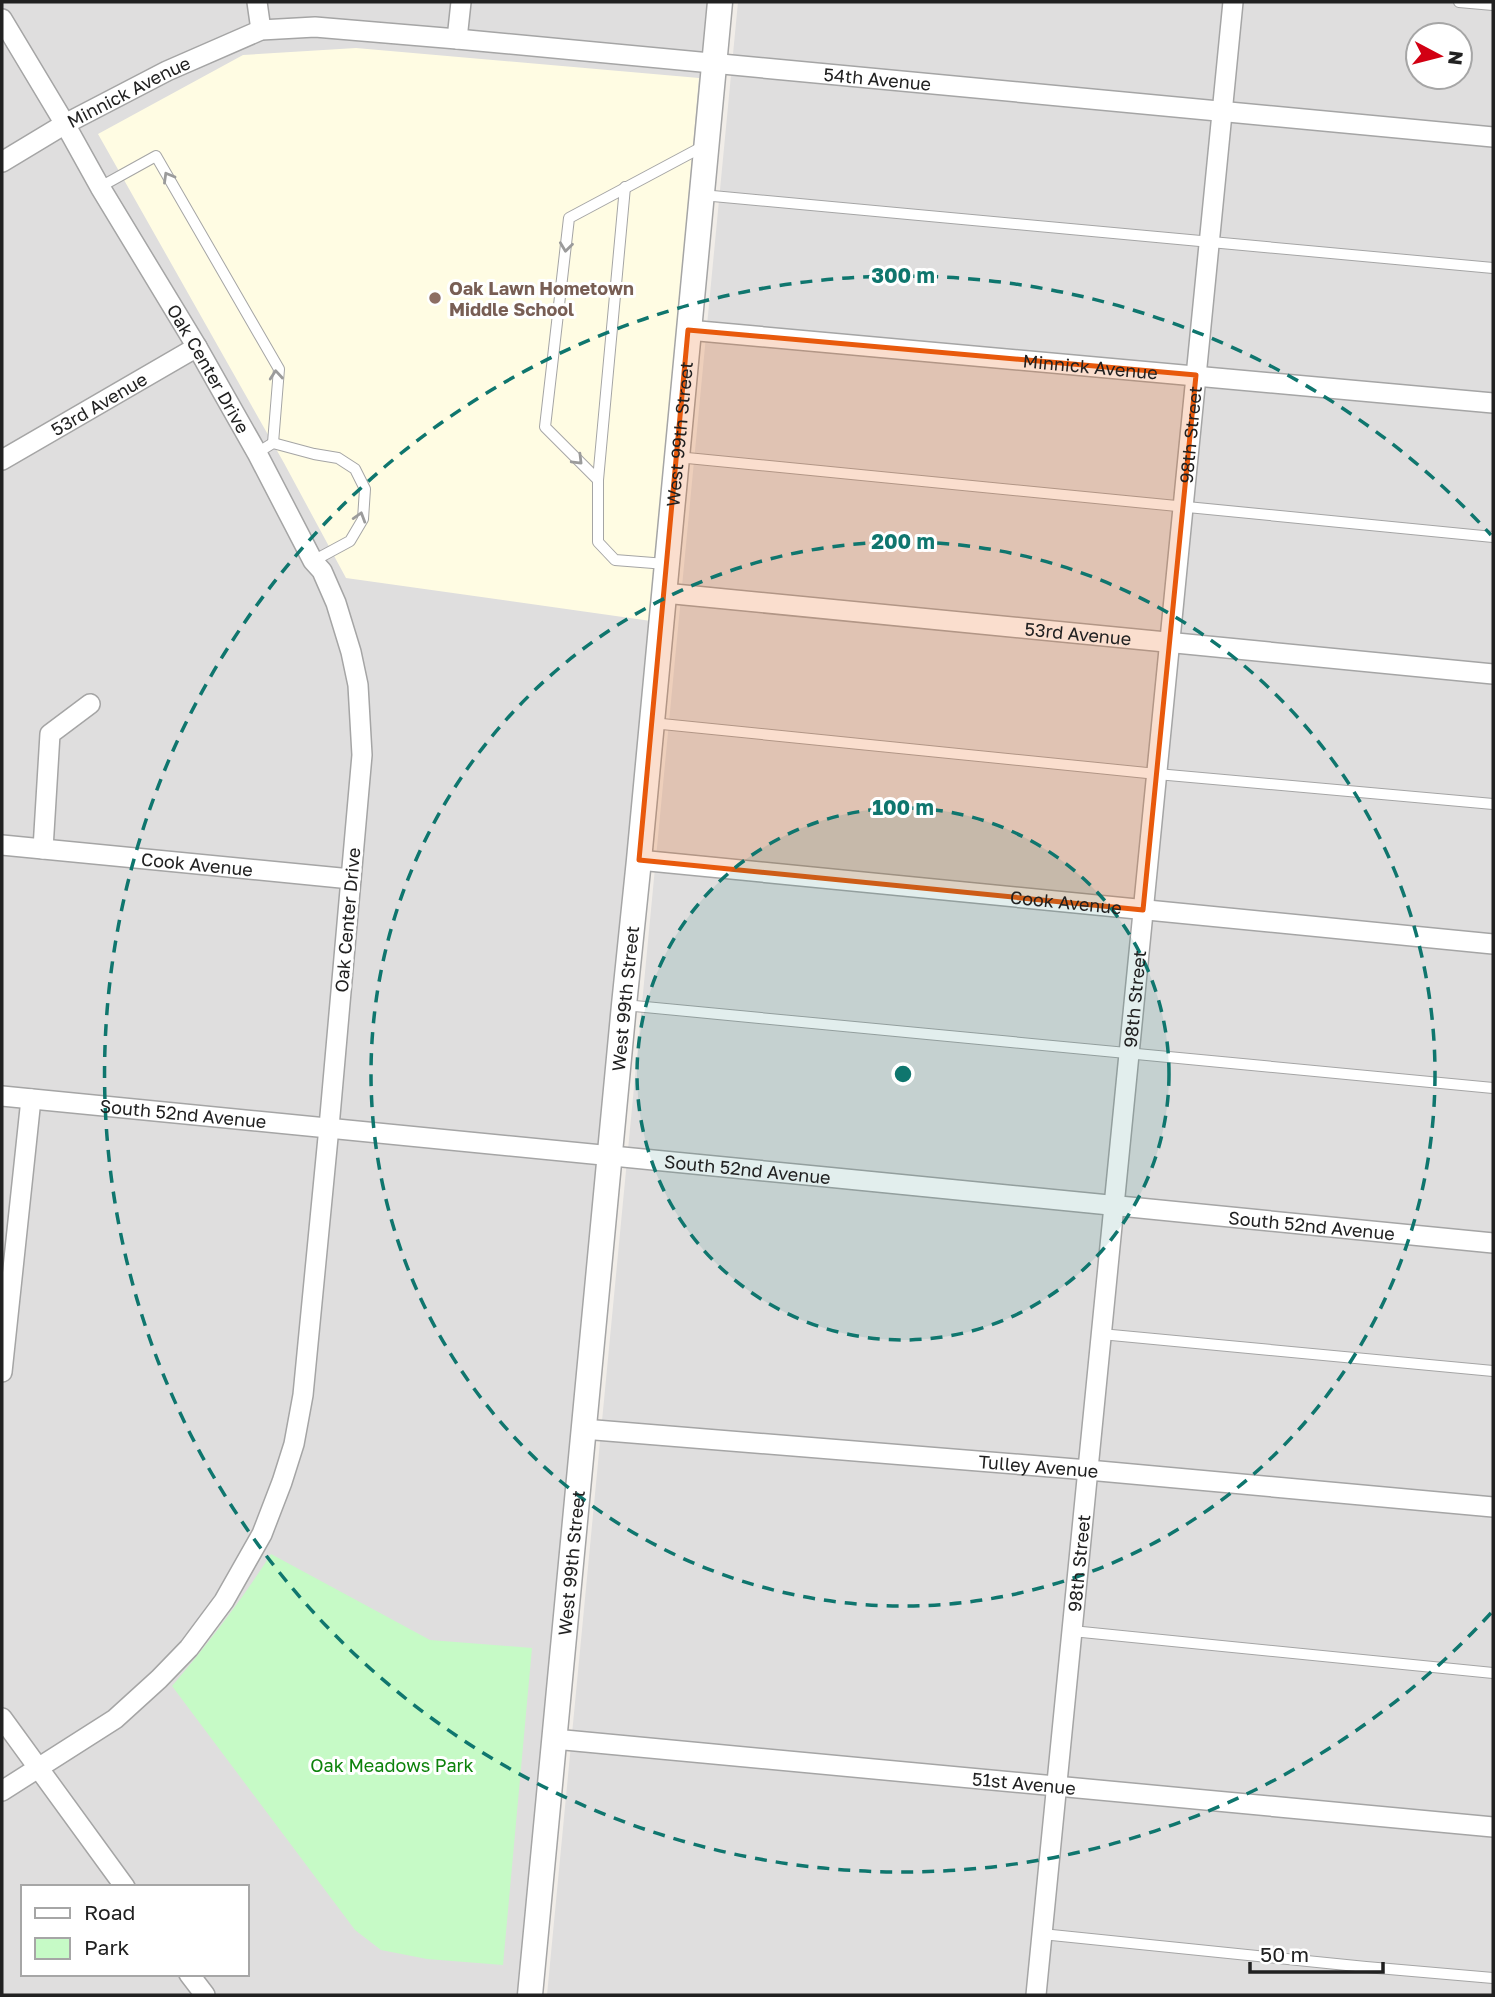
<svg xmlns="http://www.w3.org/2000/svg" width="1495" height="1997" viewBox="0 0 1495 1997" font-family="'Golos Text',sans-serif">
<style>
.residential{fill:#dfdede;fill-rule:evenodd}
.education{fill:#fffce3}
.park{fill:#c6fac6}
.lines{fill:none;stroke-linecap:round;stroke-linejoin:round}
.service-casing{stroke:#a5a5a5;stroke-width:12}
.minor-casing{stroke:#a5a5a5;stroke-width:22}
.tertiary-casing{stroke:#a5a5a5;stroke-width:27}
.service{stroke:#fff;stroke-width:10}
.minor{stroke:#fff;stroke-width:19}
.tertiary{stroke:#fff;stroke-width:24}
.oneway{stroke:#9b9b9b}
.marked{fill:#e8590c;fill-opacity:0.2;stroke:#e8590c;stroke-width:5;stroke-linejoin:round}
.ring{fill:none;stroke:#0f766e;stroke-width:3.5;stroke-dasharray:12 9}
.education-dot{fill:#8d6e63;stroke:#fff;stroke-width:2.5}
.labels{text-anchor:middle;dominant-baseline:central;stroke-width:6;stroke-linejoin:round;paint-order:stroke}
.street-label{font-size:18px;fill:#212121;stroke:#fff}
.education-label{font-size:18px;font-weight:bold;fill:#785e54;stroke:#fff;text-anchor:start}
.park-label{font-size:18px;fill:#0c820b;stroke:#fff}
.centre{fill:#0f766e;stroke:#fff;stroke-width:3.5}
.ring-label{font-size:21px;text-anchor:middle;font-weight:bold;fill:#0f766e;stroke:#fff;stroke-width:6;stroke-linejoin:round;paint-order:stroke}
</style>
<rect width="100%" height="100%" fill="#f1ede8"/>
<g class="residential">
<path d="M2 2H720L530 1995H2ZM23 1887H247V1974H23Z"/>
<path d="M738 2H1493V1995H547ZM1418 35H1460V77H1418Z"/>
</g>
<polygon class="education" points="356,48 699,78 651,621 346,578 284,463 98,134 243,55"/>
<path class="park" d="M271 1554 430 1640 532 1648 503 1965 427 1959 381 1950 355 1930 172 1686C208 1644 241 1601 271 1554Z"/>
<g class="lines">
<defs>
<g id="service">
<polyline points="1459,2 1493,5"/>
<polyline points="100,187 156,156 279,369 273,443"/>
<polyline points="702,195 1493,268"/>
<polyline points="257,453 273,443 314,454 338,458 355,469 365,489 363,519 350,541 313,561"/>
<polyline points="677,457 1493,537"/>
<polyline points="598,480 625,187"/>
<polyline points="666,564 615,560 598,542 598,480 545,427 569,218 702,147"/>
<polyline points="652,723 1157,774 1493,804"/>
<polyline points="624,1005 1493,1088"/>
<polyline points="1101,1334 1493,1371"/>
<polyline points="1072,1631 1493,1673"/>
<polyline points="1042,1934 1366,1967 1493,1978"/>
</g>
<g id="minor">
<polyline points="257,2 261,30"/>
<path id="s1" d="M2 19 65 124 100 187 197 347 257 453 313 561 322 571 336 603 351 652 358 685 362 755 329 1127 303 1395 294 1444 282 1482 262 1534 224 1601 189 1648 159 1679 115 1719 2 1791"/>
<polyline points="457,39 461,2"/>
<path id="s2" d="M2 162 65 124 167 71 261 30 315 27 457 39 1493 137"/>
<path id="s3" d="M688 330 1493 403"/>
<path id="s4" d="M2 460 197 347"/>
<path id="s5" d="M664 593 1493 674"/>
<path id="s6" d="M2 845 351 879"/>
<polyline points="43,849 50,734 90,704"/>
<path id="s7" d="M639 860 1493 944"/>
<path id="s8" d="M2 1096C499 1143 996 1195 1493 1243"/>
<polyline points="2,1372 31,1099"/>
<path id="s9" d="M583 1429 1088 1470 1493 1507"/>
<polyline points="2,1718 125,1887"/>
<path id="s10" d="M554 1739 1493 1827"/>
<polyline points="189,1974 205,1995"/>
<path id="s11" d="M1036 1995 1233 2"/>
</g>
<g id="tertiary">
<path id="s12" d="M530 1995 624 1005 639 860 720 2"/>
</g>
</defs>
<use href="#service" class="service-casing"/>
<use href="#minor" class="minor-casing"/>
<use href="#tertiary" class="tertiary-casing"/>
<use href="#service" class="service"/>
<use href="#minor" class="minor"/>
<use href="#tertiary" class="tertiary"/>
</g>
<defs><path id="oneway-chevron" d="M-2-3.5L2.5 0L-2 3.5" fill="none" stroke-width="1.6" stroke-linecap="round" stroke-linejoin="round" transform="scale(1.75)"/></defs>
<g class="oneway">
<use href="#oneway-chevron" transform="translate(168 177) rotate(-120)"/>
<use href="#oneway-chevron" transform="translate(566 247) rotate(97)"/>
<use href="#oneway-chevron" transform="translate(276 375) rotate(-95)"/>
<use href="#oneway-chevron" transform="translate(578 460) rotate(45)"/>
<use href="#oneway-chevron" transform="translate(360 517) rotate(-73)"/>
</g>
<path class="marked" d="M688 330 1196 375 1143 910 639 860Z"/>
<circle cx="903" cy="1074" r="266" fill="#0f766e" fill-opacity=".12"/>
<g class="ring">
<circle cx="903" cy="1074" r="266"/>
<circle cx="903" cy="1074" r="532"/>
<path d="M1491 1613A798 798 0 1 1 1491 535"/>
</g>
<circle class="education-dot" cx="435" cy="298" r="7"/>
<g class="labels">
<g class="street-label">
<text stroke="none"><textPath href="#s2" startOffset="910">54th Avenue</textPath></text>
<text stroke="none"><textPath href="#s2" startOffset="145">Minnick Avenue</textPath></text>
<text stroke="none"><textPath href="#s3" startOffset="404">Minnick Avenue</textPath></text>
<text stroke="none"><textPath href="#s1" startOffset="406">Oak Center Drive</textPath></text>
<text stroke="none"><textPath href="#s4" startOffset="112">53rd Avenue</textPath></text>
<text stroke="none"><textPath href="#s12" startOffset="1568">West 99th Street</textPath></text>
<text stroke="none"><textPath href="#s11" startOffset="1568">98th Street</textPath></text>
<text stroke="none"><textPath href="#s5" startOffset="416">53rd Avenue</textPath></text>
<text stroke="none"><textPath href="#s6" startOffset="196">Cook Avenue</textPath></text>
<text stroke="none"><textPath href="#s7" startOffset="429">Cook Avenue</textPath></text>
<text transform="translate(347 920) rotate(-85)">Oak Center Drive</text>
<text stroke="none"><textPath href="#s11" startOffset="1001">98th Street</textPath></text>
<text stroke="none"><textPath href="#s12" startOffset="1001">West 99th Street</textPath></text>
<text stroke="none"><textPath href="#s8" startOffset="182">South 52nd Avenue</textPath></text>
<text stroke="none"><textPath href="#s8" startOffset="749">South 52nd Avenue</textPath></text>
<text stroke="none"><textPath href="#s8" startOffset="1316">South 52nd Avenue</textPath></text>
<text stroke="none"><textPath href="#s9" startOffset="457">Tulley Avenue</textPath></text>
<text stroke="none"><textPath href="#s12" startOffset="434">West 99th Street</textPath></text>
<text stroke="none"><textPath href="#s11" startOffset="434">98th Street</textPath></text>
<text stroke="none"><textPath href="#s10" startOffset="472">51st Avenue</textPath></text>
</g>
<g class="education-label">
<text x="449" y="288">Oak Lawn Hometown<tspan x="449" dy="21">Middle School</tspan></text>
</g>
<g class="park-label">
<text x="392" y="1765">Oak Meadows Park</text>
</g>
</g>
<circle cx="903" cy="1074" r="10" class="centre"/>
<g class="ring-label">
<text x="903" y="283">300 m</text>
<text x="903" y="549">200 m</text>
<text x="903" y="815">100 m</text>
</g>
<rect width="1495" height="1997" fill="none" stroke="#212121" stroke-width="7"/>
<rect x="21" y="1885" width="228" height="91" fill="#ffffff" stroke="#a6a6a6" stroke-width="2"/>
<rect x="35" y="1908" width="35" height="10" fill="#ffffff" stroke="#a6a6a6" stroke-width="2"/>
<text x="84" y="1920" font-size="21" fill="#212121">Road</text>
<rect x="35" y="1938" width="35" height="21" fill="#c6fac6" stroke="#a6a6a6" stroke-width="2"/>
<text x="84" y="1955" font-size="21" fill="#212121">Park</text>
<g transform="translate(1439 56) rotate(97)"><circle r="33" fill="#ffffff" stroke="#a6a6a6" stroke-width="2"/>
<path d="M0-5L12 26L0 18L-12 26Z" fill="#d20013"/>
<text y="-10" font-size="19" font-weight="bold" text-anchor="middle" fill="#212121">N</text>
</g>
<path d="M1250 1962v10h133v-10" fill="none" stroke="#212121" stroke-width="3.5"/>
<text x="1260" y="1962" font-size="21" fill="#212121" stroke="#ffffff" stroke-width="5" paint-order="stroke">50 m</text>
</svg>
